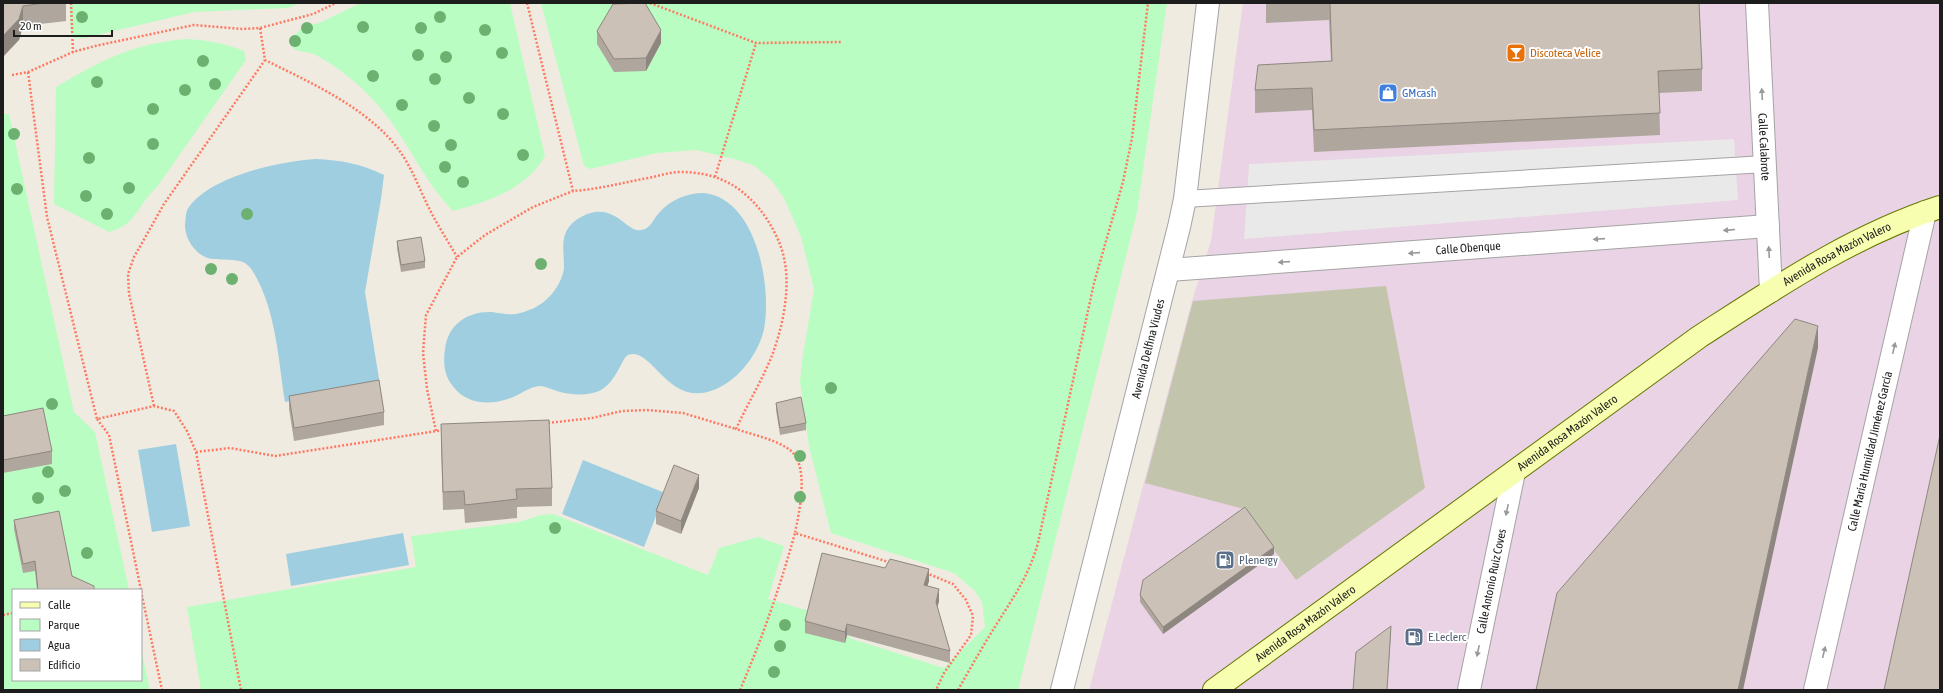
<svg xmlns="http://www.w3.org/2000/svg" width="1943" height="693" viewBox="0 0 1943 693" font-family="'Asap Condensed',sans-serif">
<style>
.industrial{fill:#e9d3e4}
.construction{fill:#c3c4ac}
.park{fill:#bafdc2}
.parking{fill:#e9e9e9}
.water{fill:#9ecee0}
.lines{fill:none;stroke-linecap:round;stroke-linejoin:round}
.service-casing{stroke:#a4a4a4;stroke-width:18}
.minor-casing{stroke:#a4a4a4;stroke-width:24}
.tertiary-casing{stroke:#a4a4a4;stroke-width:24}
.secondary-casing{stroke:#657700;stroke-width:24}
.path{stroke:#ff7962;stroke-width:2.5;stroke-dasharray:2 2;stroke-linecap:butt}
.service{stroke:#fff;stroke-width:16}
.minor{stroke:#fff;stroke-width:22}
.tertiary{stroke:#fff;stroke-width:22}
.secondary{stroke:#f7feb0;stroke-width:22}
.tree{fill:#6db170}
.wall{fill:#afa69d}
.shaded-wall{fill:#8e8780}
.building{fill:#cbc1b7;stroke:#8e8780}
.oneway{fill:#999}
.labels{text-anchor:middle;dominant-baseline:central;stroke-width:4;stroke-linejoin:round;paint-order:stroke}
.food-label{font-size:12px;fill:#c56008;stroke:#fff;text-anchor:start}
.shop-label{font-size:12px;fill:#366cbe;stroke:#fff;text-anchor:start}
.street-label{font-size:12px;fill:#1d1d1d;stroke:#fff}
.service-label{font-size:12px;fill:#4e5e75;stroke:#fff;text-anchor:start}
</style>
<rect width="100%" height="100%" fill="#efebe1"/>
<polygon class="industrial" points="1243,3 1940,3 1940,690 1089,690 1192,301 1211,241"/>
<polygon class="construction" points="1386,286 1425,488 1296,580 1244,509 1145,483 1193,301"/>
<g class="park">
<polygon points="69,3 300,3 288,8 194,12 85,38 74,38 71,34"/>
<path d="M361 3H510L545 156C527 189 487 202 453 211 421 178 405 134 375 102 358 83 338 67 316 55 308 51 299 53 293 48L292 38 303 27 319 23Z"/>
<polygon points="541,3 1167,3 1137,212 1018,690 201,690 187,607 416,567 411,536 519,522 541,515 553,514 708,575 719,548 758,537 784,546 768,599 844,621 849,638 944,668 985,627 982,602 975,591 954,573 831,533 809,446 800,382 802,361 814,289 801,237 784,198 772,181 755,166 738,160 696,150 657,153 590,169 584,166"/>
<path d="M186 39C207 40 225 43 244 51L246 60 157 187C137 205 138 224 109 232L54 204 56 87C102 60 131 44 186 39Z"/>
<polygon points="3,114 9,114 74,412 95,432 129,590 13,590 13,680 141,680 141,648 150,690 3,690"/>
</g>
<polygon class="parking" points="1734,139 1738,200 1244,239 1249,164"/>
<g class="water">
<path d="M316 159C340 160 362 164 384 175L381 199 365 292 380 385 285 402C278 358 276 308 252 270 241 252 216 266 200 254 191 247 185 236 185 225 186 219 185 212 189 207 211 176 280 161 316 159Z"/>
<path d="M704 193C757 199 772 287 764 329 760 349 744 372 727 383 670 420 654 344 628 355 621 359 617 382 599 391 588 396 569 395 557 391 551 389 545 386 539 386 529 387 521 394 513 397 491 406 466 405 452 385 444 375 443 361 445 349 448 324 468 311 492 312 500 313 507 315 516 314 527 312 541 306 549 297 556 290 563 278 564 268 564 247 558 230 581 217 614 199 627 234 641 230 650 229 653 220 658 214 670 200 686 193 704 193Z"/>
<polygon points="176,444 190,526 152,532 138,450"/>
<polygon points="583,460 665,493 644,547 562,514"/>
<polygon points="403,533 409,565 291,586 286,554"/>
</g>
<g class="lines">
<defs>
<polyline id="service" points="1185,199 1765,164"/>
<g id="minor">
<path id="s1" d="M1757 3 1771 291"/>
<path id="s2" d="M1169 270 1768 226"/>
<path id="s3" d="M1469 690 1514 472"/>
<path id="s4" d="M1815 690 1925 212"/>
</g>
<g id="tertiary">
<path id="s5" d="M1062 690 1179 227 1185 199 1208 3"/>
</g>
<g id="secondary">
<path id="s6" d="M1214 690 1699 337C1775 288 1853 235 1940 207"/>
</g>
</defs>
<use href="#service" class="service-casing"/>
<use href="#minor" class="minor-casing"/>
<use href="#tertiary" class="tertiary-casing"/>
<use href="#secondary" class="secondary-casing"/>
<g class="path">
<polyline points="71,3 73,52"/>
<path d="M527 3 573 191C600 189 626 182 653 177 662 175 671 172 680 172 712 172 736 182 757 206 770 221 782 243 785 263 790 293 782 330 771 358 761 382 747 405 736 429 753 435 775 439 790 450 810 466 799 513 795 533L892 563"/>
<polyline points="650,3 756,43 842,42"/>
<path d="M260 28 265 60C311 83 371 109 401 153 413 170 420 191 430 210 438 226 448 241 457 257"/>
<polyline points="28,72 47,217 97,419 154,406 174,411 187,431 196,452 230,448 275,456 443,430"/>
<polyline points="12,75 28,72 73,52 95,46 194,25 242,29 260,28 313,14 336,3"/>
<polyline points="715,177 756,43"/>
<polyline points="154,406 129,294 128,274 134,257 164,204 265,60"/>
<polyline points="97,419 109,435 141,590"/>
<polyline points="548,423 592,418 622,411 647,410 683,413 736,429"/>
<polyline points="436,431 427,389 423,353 426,315 457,257 485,235 533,207 573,191"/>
<polyline points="196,452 241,690"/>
<polyline points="926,573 953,584 966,600 973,616 971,635 944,673 936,690"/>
<polyline points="141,591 162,690"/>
<polyline points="3,615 13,613"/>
<path d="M740 690C762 639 780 587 795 533"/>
<path d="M958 690C971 667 984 644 998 622 1016 593 1028 577 1038 543L1094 283 1123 182 1132 138 1148 3"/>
</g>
<use href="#service" class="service"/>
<use href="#minor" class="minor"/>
<use href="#tertiary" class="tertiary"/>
<use href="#secondary" class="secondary"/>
</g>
<g class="tree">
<circle cx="82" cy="17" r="6"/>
<circle cx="440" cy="17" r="6"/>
<circle cx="363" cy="27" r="6"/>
<circle cx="307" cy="28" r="6"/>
<circle cx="421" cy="28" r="6"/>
<circle cx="485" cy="30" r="6"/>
<circle cx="295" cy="41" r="6"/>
<circle cx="502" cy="53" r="6"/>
<circle cx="418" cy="55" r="6"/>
<circle cx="446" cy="57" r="6"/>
<circle cx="203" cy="61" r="6"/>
<circle cx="373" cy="76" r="6"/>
<circle cx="435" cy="79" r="6"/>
<circle cx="97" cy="82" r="6"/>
<circle cx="215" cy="84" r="6"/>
<circle cx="185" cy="90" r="6"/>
<circle cx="469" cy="98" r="6"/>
<circle cx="402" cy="105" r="6"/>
<circle cx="153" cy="109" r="6"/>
<circle cx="503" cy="114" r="6"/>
<circle cx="434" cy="126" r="6"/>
<circle cx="14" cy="134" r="6"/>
<circle cx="153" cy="144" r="6"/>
<circle cx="451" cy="145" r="6"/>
<circle cx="523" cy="155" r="6"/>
<circle cx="89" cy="158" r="6"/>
<circle cx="445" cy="167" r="6"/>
<circle cx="463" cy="182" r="6"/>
<circle cx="129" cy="188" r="6"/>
<circle cx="17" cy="189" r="6"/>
<circle cx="86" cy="196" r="6"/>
<circle cx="107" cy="214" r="6"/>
<circle cx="247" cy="214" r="6"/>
<circle cx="541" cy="264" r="6"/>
<circle cx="211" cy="269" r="6"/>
<circle cx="232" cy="279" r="6"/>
<circle cx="831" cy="388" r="6"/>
<circle cx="52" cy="404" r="6"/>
<circle cx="800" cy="456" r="6"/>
<circle cx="48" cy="472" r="6"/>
<circle cx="65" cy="491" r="6"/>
<circle cx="800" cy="497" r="6"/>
<circle cx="38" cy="498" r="6"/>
<circle cx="555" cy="528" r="6"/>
<circle cx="87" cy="553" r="6"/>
<circle cx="785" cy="625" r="6"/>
<circle cx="780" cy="646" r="6"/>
<circle cx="774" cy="672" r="6"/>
</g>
<g class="wall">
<polygon points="3,3 66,3 66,21 23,26 19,40"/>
<polygon points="1266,3 1699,3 1702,69 1702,91 1659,93 1660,135 1314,152 1312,110 1255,113 1255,90 1331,61 1329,20 1266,23"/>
<polygon points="597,31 661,43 646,71 614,72 597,44"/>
<polygon points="397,241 425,261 425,268 401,272 397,248"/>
<polygon points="289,396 384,412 384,425 294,441 289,409"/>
<polygon points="776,403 806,423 806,430 780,435 776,410"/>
<polygon points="3,416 52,451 52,464 3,473"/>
<polygon points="441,424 552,488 552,506 517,507 517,518 465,523 464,509 443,510 441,443"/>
<polygon points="699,488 681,534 656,524 656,511"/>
<polygon points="14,520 72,576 94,590 37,590 35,571 23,573 14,529"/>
<polygon points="1274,554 1163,634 1140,602 1140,595"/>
<polygon points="929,581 927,586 939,601 937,607 950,651 950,663 847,635 845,643 805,633 805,621"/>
</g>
<g class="shaded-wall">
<polygon points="23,6 23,26 19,40 3,57 3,36"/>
<polygon points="661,30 661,43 646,71 646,58"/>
<polygon points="1818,326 1818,348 1743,690 1738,690"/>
<polygon points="699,475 699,488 681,534 681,521"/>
<polygon points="1274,547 1274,554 1163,634 1163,627"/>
<polygon points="929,569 929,581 924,597 924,585"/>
<polygon points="939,589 939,601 936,613 936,602"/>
<polygon points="847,624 847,635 845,643 845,632"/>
<polygon points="1391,626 1391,632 1387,690"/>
</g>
<g class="building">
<polygon points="3,3 44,3 23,6 19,19 3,36"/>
<polygon points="645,3 661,30 646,58 614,59 597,31 613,4"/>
<polygon points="1330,3 1699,3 1702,69 1658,71 1660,113 1314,130 1312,88 1255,90 1258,65 1332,61"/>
<polygon points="421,237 425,261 401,265 397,241"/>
<polygon points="1795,319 1818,326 1738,690 1536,690 1557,593"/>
<polygon points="379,380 384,412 294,428 289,396"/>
<polygon points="801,397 806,423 780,428 776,403"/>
<polygon points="43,408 52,451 3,460 3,416"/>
<polygon points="549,420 552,488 516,489 517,499 465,505 464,491 443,492 441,424"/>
<polygon points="1940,435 1940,690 1884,690"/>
<polygon points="674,465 699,475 681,521 656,511"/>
<polygon points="1245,507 1274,547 1163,627 1140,595 1143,580"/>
<polygon points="59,511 72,576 94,586 94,590 38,590 35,561 23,564 14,520"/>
<polygon points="822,553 885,568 890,559 929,569 924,585 939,589 936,602 950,651 847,624 845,632 805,621"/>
<polygon points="1391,626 1387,690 1353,690 1356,652"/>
</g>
<defs><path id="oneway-solid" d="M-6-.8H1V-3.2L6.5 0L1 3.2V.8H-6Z"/></defs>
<g class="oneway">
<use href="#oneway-solid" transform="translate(1762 94) rotate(-93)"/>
<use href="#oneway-solid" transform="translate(1729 230) rotate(175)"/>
<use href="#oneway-solid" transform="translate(1599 239) rotate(176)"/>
<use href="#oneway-solid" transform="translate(1769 252) rotate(-93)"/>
<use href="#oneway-solid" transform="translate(1414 253) rotate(176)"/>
<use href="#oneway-solid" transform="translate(1284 262) rotate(176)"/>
<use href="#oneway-solid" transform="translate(1894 348) rotate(-77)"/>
<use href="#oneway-solid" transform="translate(1507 510) rotate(102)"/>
<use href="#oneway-solid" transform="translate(1478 651) rotate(102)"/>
<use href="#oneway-solid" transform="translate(1824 652) rotate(-77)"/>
</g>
<defs>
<symbol id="bar-square" viewBox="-11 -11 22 22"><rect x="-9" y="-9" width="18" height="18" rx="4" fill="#e8710a" stroke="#fff"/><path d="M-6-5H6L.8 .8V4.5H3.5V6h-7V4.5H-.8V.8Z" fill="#fff"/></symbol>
<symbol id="shop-square" viewBox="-11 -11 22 22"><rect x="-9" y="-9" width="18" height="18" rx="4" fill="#3f7fe0" stroke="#fff"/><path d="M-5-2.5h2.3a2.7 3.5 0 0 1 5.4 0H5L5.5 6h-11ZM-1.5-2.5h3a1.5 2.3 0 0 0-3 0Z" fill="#fff"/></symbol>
<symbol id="fuel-square" viewBox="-11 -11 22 22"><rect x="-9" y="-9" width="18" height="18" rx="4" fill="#5c6f8a" stroke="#fff"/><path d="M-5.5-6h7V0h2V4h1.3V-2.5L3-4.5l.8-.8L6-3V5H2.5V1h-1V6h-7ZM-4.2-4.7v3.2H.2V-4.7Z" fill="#fff"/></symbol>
</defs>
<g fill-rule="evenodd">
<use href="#bar-square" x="1505" y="42" width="22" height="22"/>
<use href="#shop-square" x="1377" y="82" width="22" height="22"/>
<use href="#fuel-square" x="1214" y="549" width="22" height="22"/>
<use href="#fuel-square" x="1403" y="626" width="22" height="22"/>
</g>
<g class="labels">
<g class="food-label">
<text x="1530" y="53">Discoteca Velice</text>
</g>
<g class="shop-label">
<text x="1402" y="93">GMcash</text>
</g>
<g class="street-label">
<text stroke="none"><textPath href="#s1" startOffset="144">Calle Calabrote</textPath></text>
<text stroke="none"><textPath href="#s2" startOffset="300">Calle Obenque</textPath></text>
<text stroke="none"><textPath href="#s6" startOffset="761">Avenida Rosa Mazón Valero</textPath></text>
<text stroke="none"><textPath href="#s5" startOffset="352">Avenida Delfina Viudes</textPath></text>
<text stroke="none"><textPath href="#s6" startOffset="437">Avenida Rosa Mazón Valero</textPath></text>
<text stroke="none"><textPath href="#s4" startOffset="245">Calle María Humildad Jiménez García</textPath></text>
<text stroke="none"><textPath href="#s3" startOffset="111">Calle Antonio Ruiz Coves</textPath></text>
<text stroke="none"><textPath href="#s6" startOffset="113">Avenida Rosa Mazón Valero</textPath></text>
</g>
<g class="service-label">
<text x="1239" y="560">Plenergy</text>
<text x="1428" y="637">E.Leclerc</text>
</g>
</g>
<rect width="1943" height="693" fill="none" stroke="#1d1d1d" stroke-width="8"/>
<rect x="12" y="589" width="130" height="92" fill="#ffffff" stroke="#a5a5a5"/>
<rect x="20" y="602" width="20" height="6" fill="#f7feb0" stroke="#a5a5a5"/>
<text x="48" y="609" font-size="12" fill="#1d1d1d">Calle</text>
<rect x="20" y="619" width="20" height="12" fill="#bafdc2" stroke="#a5a5a5"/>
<text x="48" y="629" font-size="12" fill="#1d1d1d">Parque</text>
<rect x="20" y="639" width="20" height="12" fill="#9ecee0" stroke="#a5a5a5"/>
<text x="48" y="649" font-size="12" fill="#1d1d1d">Agua</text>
<rect x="20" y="659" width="20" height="12" fill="#cbc1b7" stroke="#a5a5a5"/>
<text x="48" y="669" font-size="12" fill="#1d1d1d">Edificio</text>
<path d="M14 30v6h98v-6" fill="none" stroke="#1d1d1d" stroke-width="2"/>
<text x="20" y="30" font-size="12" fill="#1d1d1d" stroke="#ffffff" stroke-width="3" paint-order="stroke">20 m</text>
</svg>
